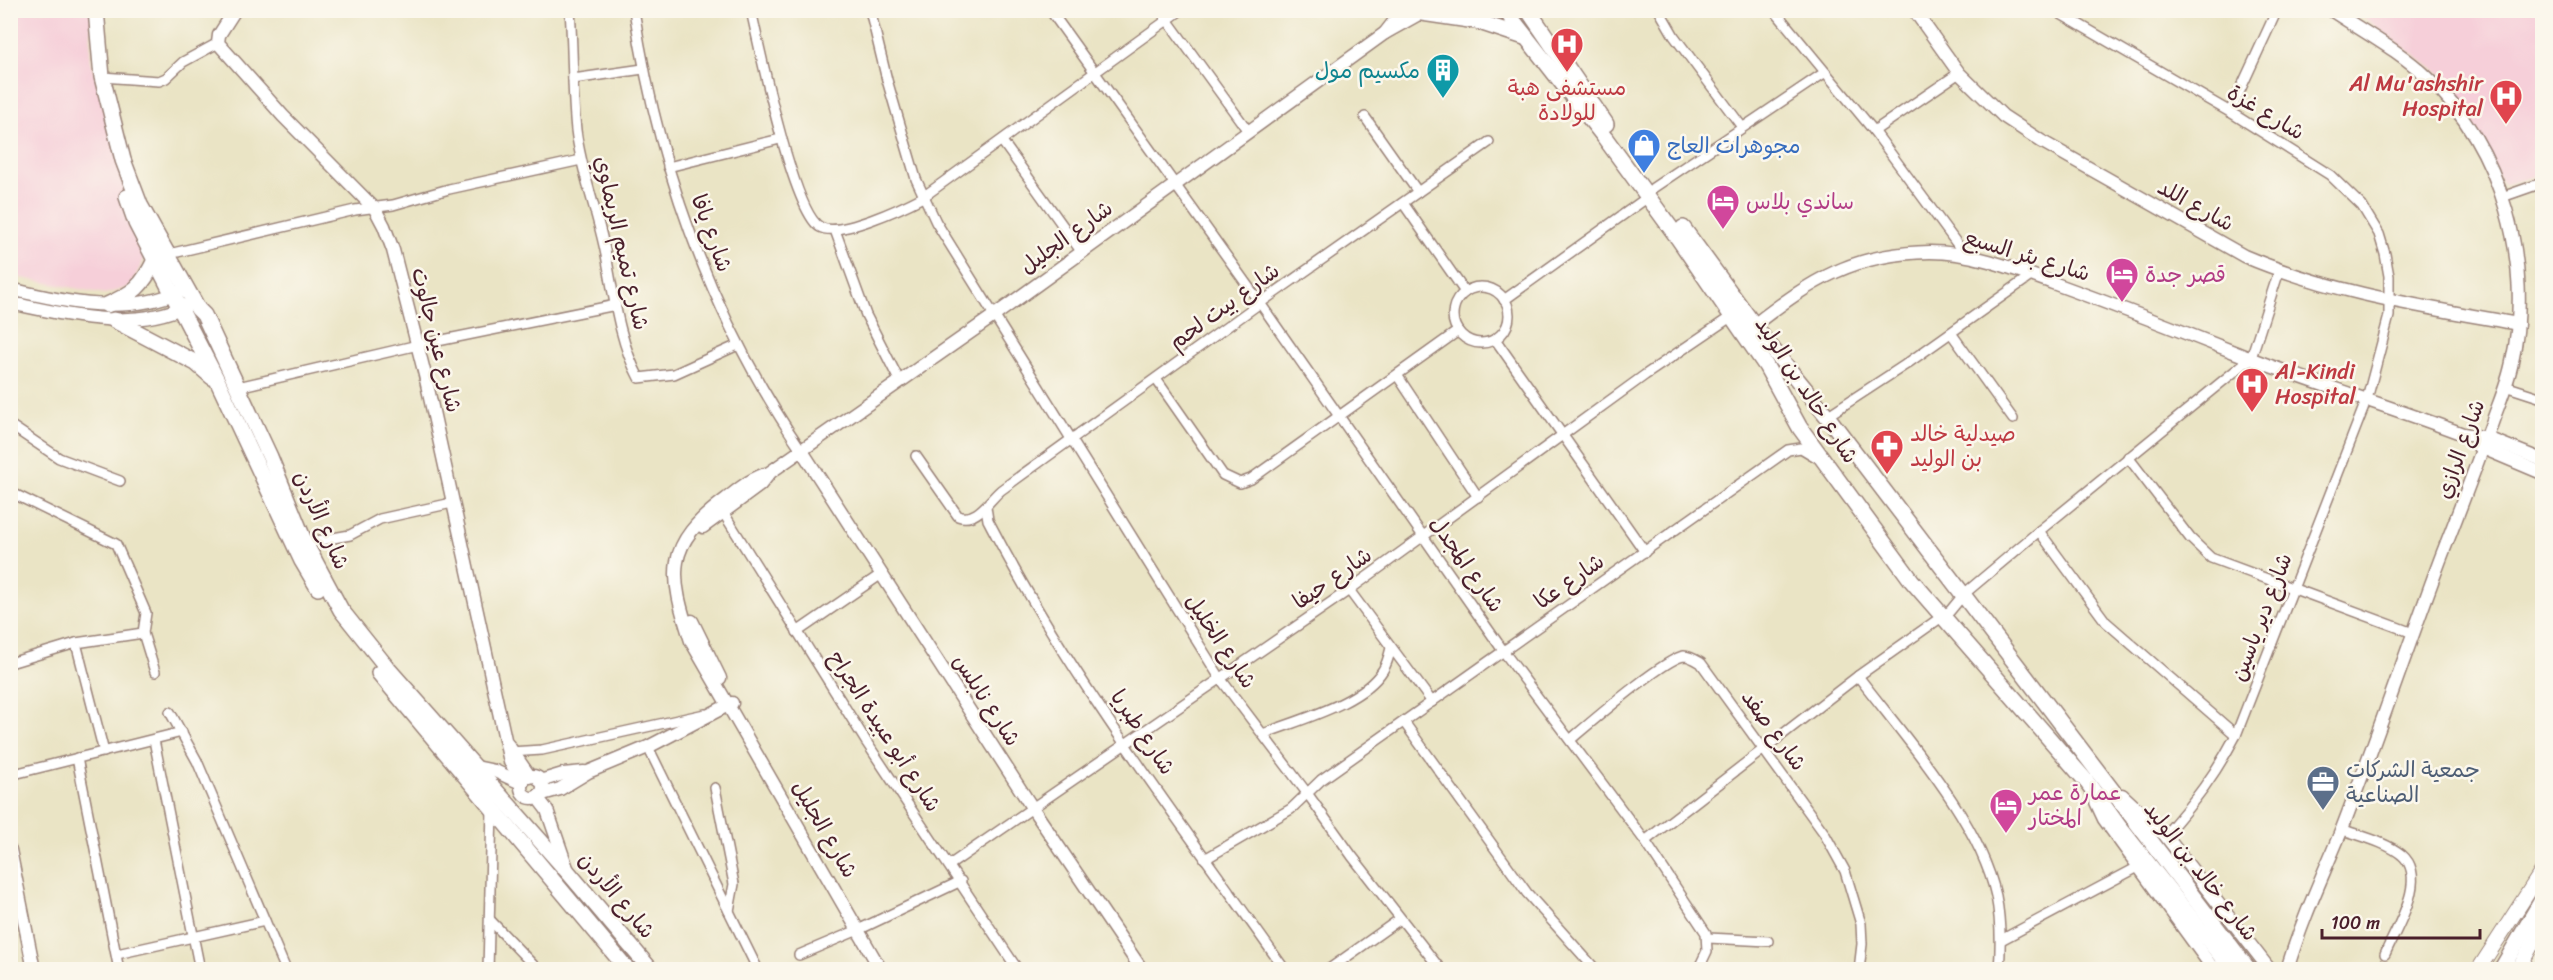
<svg xmlns="http://www.w3.org/2000/svg" width="2553" height="980" viewBox="0 0 2553 980" font-family="Sriracha,'Playpen Sans Arabic',sans-serif">
<style>
.built{fill:#f6cfd9}
.lines{fill:none;stroke-linecap:round;stroke-linejoin:round}
.minor-casing{stroke:#9a8278;stroke-width:12}
.tertiary-casing{stroke:#9a8278;stroke-width:15}
.secondary-casing{stroke:#9a8278;stroke-width:16}
.primary-casing{stroke:#9a8278;stroke-width:18}
.trunk-casing{stroke:#9a8278;stroke-width:18}
.minor{stroke:#fff;stroke-width:9}
.tertiary{stroke:#fff;stroke-width:12}
.secondary{stroke:#fff;stroke-width:14}
.primary{stroke:#fff;stroke-width:15}
.trunk{stroke:#fff;stroke-width:15}
.labels{text-anchor:middle;dominant-baseline:central;stroke-width:5;stroke-linejoin:round;paint-order:stroke}
.culture-label{font-size:22px;fill:#0d838f;stroke:#fbf7ec;text-anchor:end}
.health-label{font-size:22px;fill:#be3a42;stroke:#fbf7ec;text-anchor:start}
.street-label{font-size:22px;fill:#4a1f2b;stroke:#fbf7ec}
.shop-label{font-size:22px;fill:#366cbe;stroke:#fbf7ec;text-anchor:start}
.hotel-label{font-size:22px;fill:#b23c85;stroke:#fbf7ec;text-anchor:start}
.service-label{font-size:22px;fill:#4e5e75;stroke:#fbf7ec;text-anchor:start}
</style>
<rect width="100%" height="100%" fill="#fbf7ec"/>
<filter id="ink" filterUnits="userSpaceOnUse"><feTurbulence type="fractalNoise" baseFrequency=".0167" numOctaves="2"/><feDisplacementMap in="SourceGraphic" scale="12" xChannelSelector="R" yChannelSelector="G"/><feConvolveMatrix kernelMatrix="1 2 1 2 8 2 1 2 1" color-interpolation-filters="sRGB"/></filter>
<filter id="wash" filterUnits="userSpaceOnUse"><feTurbulence type="fractalNoise" baseFrequency=".008" numOctaves="4" result="noise"/><feDisplacementMap in="SourceGraphic" scale="24" xChannelSelector="R" yChannelSelector="G"/><feGaussianBlur stdDeviation="1.35" result="paint"/><feColorMatrix in="noise" values="0 0 0 0 0 0 0 0 0 0 0 0 0 0 0 0 0 1.4 0 .05"/><feComposite in="paint" operator="in"/></filter>
<g filter="url(#wash)">
<rect width="100%" height="100%" fill="#eae4c5"/>
<g class="built">
<polygon points="10,11 92,11 90,57 147,254 130,287 105,294 11,276"/>
<polygon points="2355,11 2542,11 2542,174 2503,185 2442,76"/>
</g>
</g>
<g filter="url(#ink)">
<g class="lines">
<defs>
<g id="minor">
<path d="M570 10C573 50 572 90 576 130 581 172 598 213 606 255 614 296 619 341 639 378L674 374 738 345"/>
<path d="M634 10C658 168 712 319 802 451"/>
<path d="M751 10C759 46 793 212 820 227 839 238 904 207 923 197L1181 10"/>
<polyline points="870,10 887,80 916,179 936,222 1220,678 1307,793 1352,856 1441,970"/>
<polyline points="1050,10 1260,303 1504,652 1645,841 1706,933 1707,951 1698,970"/>
<polyline points="1160,10 1248,131"/>
<polyline points="1659,10 1674,36 1742,127"/>
<polyline points="1774,10 1874,131 1966,256"/>
<path d="M2054 10 2230 112 2330 175 2362 206 2379 234 2385 254 2389 276V316L2367 399 2236 735C2215 775 2195 801 2165 835"/>
<polyline points="102,77 159,81 166,78 183,62 218,43"/>
<polyline points="573,79 643,69"/>
<polyline points="2230,112 2277,10"/>
<polyline points="1365,117 1418,192"/>
<polyline points="1874,131 1959,73"/>
<polyline points="1002,141 1081,251"/>
<polyline points="668,167 780,139"/>
<polyline points="1653,188 1824,73"/>
<polyline points="2502,197 2542,183"/>
<polyline points="1403,203 1465,292"/>
<polyline points="835,230 866,315 900,382"/>
<polyline points="169,254 355,210 393,205 449,189 581,160"/>
<circle cx="1481" cy="315" r="28"/>
<polyline points="1504,300 1648,197"/>
<polyline points="1951,333 2013,419"/>
<polyline points="1495,339 1645,552"/>
<polyline points="1397,375 1478,497"/>
<polyline points="1156,379 1223,475 1240,483 1251,479 1458,331"/>
<polyline points="2505,386 2542,398"/>
<polyline points="238,387 418,345 616,305"/>
<polyline points="1827,416 1905,365 2032,275"/>
<polyline points="10,425 59,458 120,481"/>
<path d="M916 456 958 516C977 523 989 500 1001 490L1260 303 1489 142"/>
<polyline points="2128,457 2190,538 2211,558 2413,633"/>
<polyline points="10,492 116,544 146,613 143,633 155,672"/>
<path d="M986 507 988 520C1070 679 1182 824 1285 970"/>
<polyline points="723,512 867,743 1018,970"/>
<polyline points="2039,531 2106,622 2236,735"/>
<polyline points="305,543 350,535 380,519 452,503"/>
<polyline points="1349,590 1432,702"/>
<polyline points="797,632 880,575"/>
<polyline points="76,643 104,752"/>
<polyline points="10,663 76,643 143,633"/>
<path d="M1858 676C1905 738 1979 819 1996 896 2001 921 2001 945 1999 970"/>
<polyline points="170,712 197,761 286,970"/>
<polyline points="1404,722 1527,893 1596,970"/>
<path d="M1263 734C1298 720 1362 704 1383 670 1387 664 1389 656 1391 648"/>
<polyline points="154,740 200,970"/>
<path d="M1570 740C1589 724 1665 658 1684 656 1690 656 1696 660 1701 663L1824 833 1845 871 1861 924 1862 944 1859 970"/>
<polyline points="648,747 758,970"/>
<polyline points="510,752 542,750 705,714"/>
<polyline points="77,758 119,970"/>
<polyline points="10,775 182,732"/>
<polyline points="715,788 734,884 729,911"/>
<path d="M2341 829C2360 836 2386 842 2402 855 2429 878 2396 928 2385 954"/>
<polyline points="1645,841 1858,676 1950,611 1964,594 2039,531 2251,358 2279,271"/>
<polyline points="1205,859 1291,809 1321,780 1788,450 1801,448 1816,457"/>
<polyline points="951,864 1349,590 1645,375 1732,316"/>
<polyline points="490,920 538,970"/>
<polyline points="1708,938 1768,941"/>
<polyline points="2001,940 2138,867"/>
<polyline points="117,954 265,921"/>
<polyline points="799,955 858,930 961,881"/>
<polyline points="488,970 492,809"/>
<polyline points="1328,970 1400,919"/>
</g>
<g id="tertiary">
<polyline points="235,10 219,35 218,43 283,116 375,209 384,226 393,250 425,375 510,762 523,782"/>
<path d="M1914 10 1959 73 2003 116 2041 141 2244 256C2331 293 2425 307 2518 324"/>
<polyline points="1385,33 1403,10"/>
<path d="M10 289C67 302 125 316 181 291"/>
<path d="M10 303C69 315 131 332 188 305"/>
<path d="M1754 325C1812 280 1854 253 1930 252 1973 252 2014 269 2053 283 2119 307 2184 332 2249 358 2319 385 2392 407 2463 434L2487 438 2542 460"/>
<polyline points="2478,446 2542,473"/>
<polyline points="802,451 1033,809 1142,970"/>
<polyline points="703,527 760,485 769,474"/>
<polyline points="692,621 720,678"/>
<polyline points="508,745 530,777"/>
<polyline points="476,767 495,771 521,783"/>
<circle cx="532" cy="787" r="11"/>
<polyline points="540,781 563,774 584,772"/>
<polyline points="539,795 560,789 588,772 648,747 732,703"/>
<polyline points="2122,795 2165,835 2270,970"/>
<polyline points="537,797 547,810 567,868"/>
<polyline points="2096,802 2104,819 2214,970"/>
<polyline points="10,850 34,970"/>
<path d="M881 970 691 641C669 573 664 545 726 499 739 489 753 477 769 473L995 315 1385 33 1426 10"/>
<path d="M2287 970C2301 922 2323 875 2342 829 2376 740 2407 649 2440 560 2458 514 2475 469 2492 423 2499 403 2508 383 2512 362 2534 264 2502 148 2428 78 2400 51 2364 32 2331 10"/>
</g>
<g id="secondary">
<polyline points="2478,970 2542,871"/>
<polyline points="2518,970 2542,926"/>
</g>
<g id="primary">
<polyline points="1505,10 1605,138 1678,238 1766,366 1800,428 1912,581 2087,782 2120,828 2232,970"/>
<polyline points="1528,10 1606,124"/>
<polyline points="1422,13 1476,21 1524,37"/>
<polyline points="1683,228 1765,340 1827,416 2249,970"/>
<polyline points="2501,970 2542,900"/>
</g>
<g id="trunk">
<polyline points="96,10 102,77 123,160 140,205 198,309 204,315 270,457 305,543 341,610 389,670 568,872 651,970"/>
<polyline points="127,197 136,223 218,382 302,561 318,588"/>
<path d="M107 305C134 293 142 287 155 260"/>
<polyline points="114,320 196,363 212,377"/>
<polyline points="379,673 628,970"/>
</g>
</defs>
<use href="#minor" class="minor-casing"/>
<use href="#tertiary" class="tertiary-casing"/>
<use href="#secondary" class="secondary-casing"/>
<use href="#primary" class="primary-casing"/>
<use href="#trunk" class="trunk-casing"/>
<use href="#minor" class="minor"/>
<use href="#tertiary" class="tertiary"/>
<use href="#secondary" class="secondary"/>
<use href="#primary" class="primary"/>
<use href="#trunk" class="trunk"/>
</g>
</g>
<defs>
<symbol id="hospital-pin" viewBox="-11 -11 22 30"><path d="M0 17L-7.5 6A9.5 9.5 0 1 1 7.5 6Z" fill="#e0444e" stroke="#fbf7ec"/><path d="M-5-5h3v3.5h4V-5h3V5h-3V1.5h-4V5h-3Z" fill="#fff"/></symbol>
<symbol id="building-pin" viewBox="-11 -11 22 30"><path d="M0 17L-7.5 6A9.5 9.5 0 1 1 7.5 6Z" fill="#0f9aa8" stroke="#fbf7ec"/><path d="M-4-6H4V6H1V3H-1V6H-4ZM-2.5-4.3h1.7v1.8h-1.7ZM.8-4.3h1.7v1.8H.8ZM-2.5-1h1.7V.8h-1.7ZM.8-1h1.7V.8H.8Z" fill="#fff"/></symbol>
<symbol id="shop-pin" viewBox="-11 -11 22 30"><path d="M0 17L-7.5 6A9.5 9.5 0 1 1 7.5 6Z" fill="#3f7fe0" stroke="#fbf7ec"/><path d="M-5-2.5h2.3a2.7 3.5 0 0 1 5.4 0H5L5.5 6h-11ZM-1.5-2.5h3a1.5 2.3 0 0 0-3 0Z" fill="#fff"/></symbol>
<symbol id="hotel-pin" viewBox="-11 -11 22 30"><path d="M0 17L-7.5 6A9.5 9.5 0 1 1 7.5 6Z" fill="#d1479c" stroke="#fbf7ec"/><path d="M-6-4.5h1.5V1H6V5H4.5V3h-9V5H-6ZM-4 0a1.8 1.8 0 1 1 3.6 0ZM.5 0V-2.5h3Q6-2.5 6 0Z" fill="#fff"/></symbol>
<symbol id="pharmacy-pin" viewBox="-11 -11 22 30"><path d="M0 17L-7.5 6A9.5 9.5 0 1 1 7.5 6Z" fill="#e0444e" stroke="#fbf7ec"/><path d="M-2-6h4v4h4v4h-4v4h-4v-4h-4v-4h4Z" fill="#fff"/></symbol>
<symbol id="office-pin" viewBox="-11 -11 22 30"><path d="M0 17L-7.5 6A9.5 9.5 0 1 1 7.5 6Z" fill="#5c6f8a" stroke="#fbf7ec"/><path d="M-6-3h4V-5.5h4V-3h4V5H-6ZM-1-4.5V-3h2v-1.5ZM-6 0V1H6V0Z" fill="#fff"/></symbol>
</defs>
<g fill-rule="evenodd">
<use href="#hospital-pin" x="1548" y="25" width="38" height="52"/>
<use href="#building-pin" x="1424" y="51" width="38" height="52"/>
<use href="#hospital-pin" x="2487" y="77" width="38" height="52"/>
<use href="#shop-pin" x="1625" y="126" width="38" height="52"/>
<use href="#hotel-pin" x="1704" y="182" width="38" height="52"/>
<use href="#hotel-pin" x="2103" y="255" width="38" height="52"/>
<use href="#hospital-pin" x="2233" y="365" width="38" height="52"/>
<use href="#pharmacy-pin" x="1868" y="427" width="38" height="52"/>
<use href="#office-pin" x="2304" y="763" width="38" height="52"/>
<use href="#hotel-pin" x="1987" y="786" width="38" height="52"/>
</g>
<g class="labels">
<g class="culture-label">
<text x="1420" y="70">مكسيم مول</text>
</g>
<g class="health-label">
<text x="2483" y="83" text-anchor="end">Al Mu'ashshir<tspan x="2483" dy="25">Hospital</tspan></text>
<text x="1567" y="87" text-anchor="middle">مستشفى هبة<tspan x="1567" dy="25">للولادة</tspan></text>
<text x="2275" y="371">Al-Kindi<tspan x="2275" dy="25">Hospital</tspan></text>
<text x="1910" y="433">صيدلية خالد<tspan x="1910" dy="25">بن الوليد</tspan></text>
</g>
<g class="street-label">
<text transform="translate(2266 112) rotate(31)">شارع غزة</text>
<text transform="translate(2196 205) rotate(29)">شارع اللد</text>
<text transform="translate(712 233) rotate(70)">شارع يافا</text>
<text transform="translate(1066 237) rotate(-36)">شارع الجليل</text>
<text transform="translate(622 243) rotate(77)">شارع تميم الريماوي</text>
<text transform="translate(2027 255) rotate(17)">شارع بئر السبع</text>
<text transform="translate(1224 306) rotate(-36)">شارع بيت لحم</text>
<text transform="translate(437 340) rotate(76)">شارع عين جالوت</text>
<text transform="translate(1807 390) rotate(57)">شارع خالد بن الوليد</text>
<text transform="translate(2460 449) rotate(-70)">شارع الرازي</text>
<text transform="translate(322 520) rotate(66)">شارع الأردن</text>
<text transform="translate(1467 564) rotate(55)">شارع المجدل</text>
<text transform="translate(1332 578) rotate(-35)">شارع حيفا</text>
<text transform="translate(1569 581) rotate(-35)">شارع عكا</text>
<text transform="translate(2261 617) rotate(-69)">شارع دير ياسين</text>
<text transform="translate(1221 641) rotate(56)">شارع الخليل</text>
<text transform="translate(987 700) rotate(57)">شارع نابلس</text>
<text transform="translate(1774 730) rotate(54)">شارع صفد</text>
<text transform="translate(885 731) rotate(57)">شارع أبو عبيدة الجراح</text>
<text transform="translate(1143 732) rotate(56)">شارع طبريا</text>
<text transform="translate(825 829) rotate(60)">شارع الجليل</text>
<text transform="translate(2201 871) rotate(52)">شارع خالد بن الوليد</text>
<text transform="translate(617 895) rotate(50)">شارع الأردن</text>
</g>
<g class="shop-label">
<text x="1667" y="145">مجوهرات العاج</text>
</g>
<g class="hotel-label">
<text x="1746" y="201">ساندي بلاس</text>
<text x="2145" y="274">قصر جدة</text>
<text x="2029" y="792">عمارة عمر<tspan x="2029" dy="25">المختار</tspan></text>
</g>
<g class="service-label">
<text x="2346" y="769">جمعية الشركات<tspan x="2346" dy="25">الصناعية</tspan></text>
</g>
</g>
<rect width="2553" height="980" fill="none" stroke="#fbf7ec" stroke-width="36"/>
<path d="M2322 929v9h158v-9" fill="none" stroke="#4a1f2b" stroke-width="3"/>
<text x="2331" y="929" font-size="18" fill="#4a1f2b" stroke="#fbf7ec" stroke-width="4.5" paint-order="stroke">100 m</text>
</svg>
